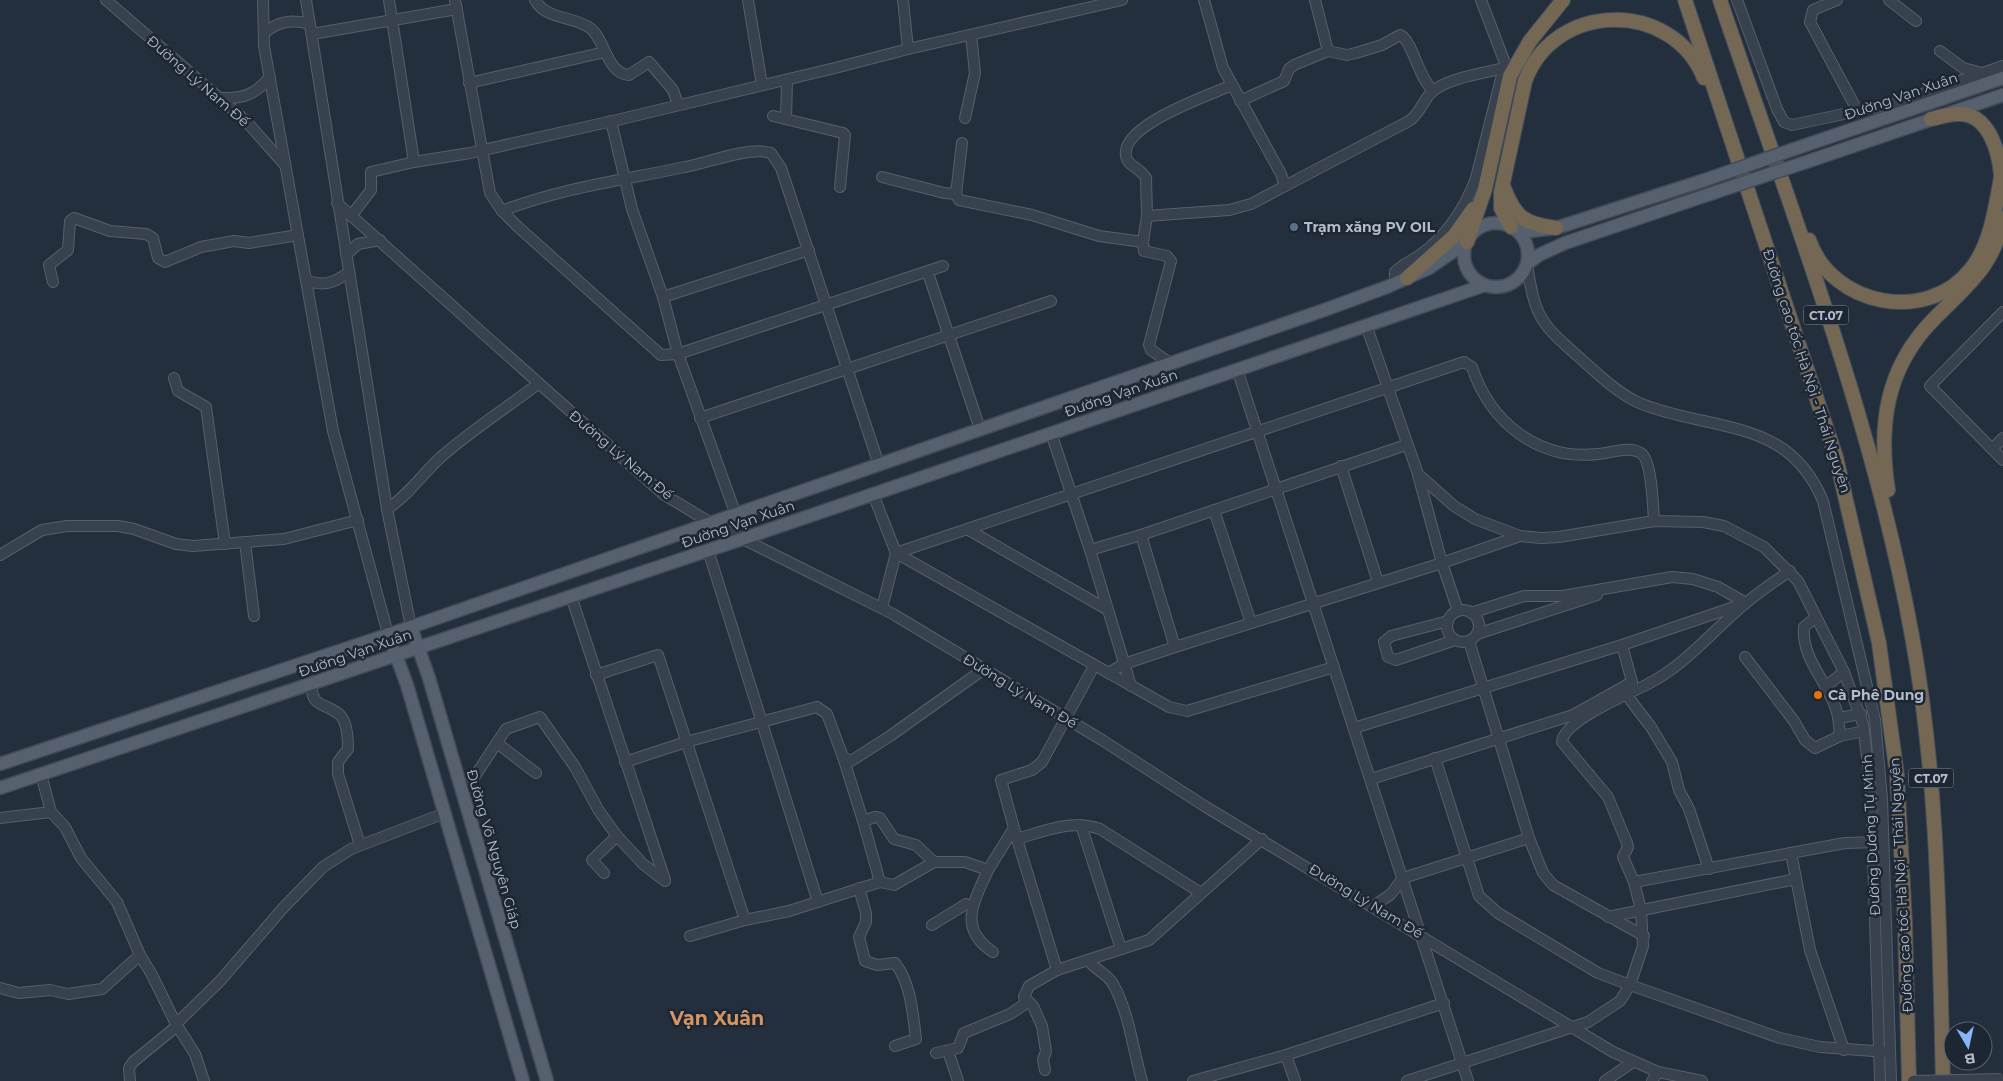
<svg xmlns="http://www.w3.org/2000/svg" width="2003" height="1081" viewBox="0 0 2003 1081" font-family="Montserrat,sans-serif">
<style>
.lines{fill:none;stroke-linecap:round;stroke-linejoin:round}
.minor-casing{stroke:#565f6c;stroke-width:12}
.major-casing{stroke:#414a57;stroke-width:15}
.highway-casing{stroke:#434c59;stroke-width:16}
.minor{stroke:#38414e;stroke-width:10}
.major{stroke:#56606e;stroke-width:12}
.highway{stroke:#746855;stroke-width:14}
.minor-bridge-casing{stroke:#565f6c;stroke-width:12;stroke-linecap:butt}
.major-bridge-casing{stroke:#414a57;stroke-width:15;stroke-linecap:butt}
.minor-bridge{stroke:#38414e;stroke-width:10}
.major-bridge{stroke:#56606e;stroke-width:12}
.service-dot{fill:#5c6f8a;stroke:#1d2633;stroke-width:2}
.food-dot{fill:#e8710a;stroke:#1d2633;stroke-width:2}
.labels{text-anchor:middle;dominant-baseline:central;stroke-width:5;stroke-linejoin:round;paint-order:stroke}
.shield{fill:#1d2633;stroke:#878f9c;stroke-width:1}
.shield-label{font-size:12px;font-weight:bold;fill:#b4bcc9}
.street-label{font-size:14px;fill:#b4bcc9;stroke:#1d2633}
.poi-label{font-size:14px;font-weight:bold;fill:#b4bcc9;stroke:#1d2633;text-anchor:start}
.district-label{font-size:19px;font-weight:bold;fill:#d59563;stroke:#1d2633}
</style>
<rect width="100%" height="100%" fill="#242f3e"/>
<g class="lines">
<defs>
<g id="minor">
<polyline points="106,0 245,120 285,165"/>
<polyline points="263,0 264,46 333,431 388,634"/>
<polyline points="306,0 387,509 411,627"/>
<polyline points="389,0 414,162"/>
<polyline points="455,0 490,193 502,211 517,226 661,355 678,354 943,266"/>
<path d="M535 0C546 20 574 16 590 28 605 39 607 74 629 75L649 62 673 90 678 105"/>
<polyline points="748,0 762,85"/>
<polyline points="903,0 908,49"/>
<polyline points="1315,0 1328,51"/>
<polyline points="1737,0 1777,109 1784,122 1792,125 1896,103 2003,66"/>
<polyline points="1837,0 1813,10 1810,22 1857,110"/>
<polyline points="1889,0 1916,21"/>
<path d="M264 33C279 21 292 19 310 24"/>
<polyline points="312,34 457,9"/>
<polyline points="1940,51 1963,68 1982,73"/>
<polyline points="469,83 605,52"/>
<path d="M219 98C243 99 255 95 270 77"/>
<path d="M1240 101 1284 81 1289 69 1294 65 1328 51 1347 55 1356 53 1382 45 1400 35C1412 39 1419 80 1433 90"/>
<polyline points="773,116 843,133 845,135 840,187"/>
<polyline points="965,118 975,73 971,35"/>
<polyline points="786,119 787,80"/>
<polyline points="611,121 632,209 663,297 678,354 736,515"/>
<polyline points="962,143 956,194 959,200 1032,215 1099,236 1143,242 1147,216 1229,210 1251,204 1285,186 1281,174 1223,68 1204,0"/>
<polyline points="882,177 944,193 956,194"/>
<path d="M1285 186 1409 121C1421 113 1423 99 1433 91 1448 78 1484 73 1504 68"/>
<polyline points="337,203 663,494 711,523 893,614 1102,740 1206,807 1613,1052 1658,1072 1702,1081"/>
<path d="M502 211C561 188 623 180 685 167 707 163 750 146 771 153L781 168 879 465"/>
<polyline points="351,216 371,190 371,172 414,162 470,153 617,120 835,68 908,49 1122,0"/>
<path d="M1147 216 1146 178C1142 169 1127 166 1126 156 1120 125 1210 95 1232 85"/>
<polyline points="1143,242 1144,251 1167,256 1171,261 1149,345 1151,350 1170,363"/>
<polyline points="346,255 358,244 380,240"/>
<path d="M1527 264C1535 318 1540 323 1581 359 1598 374 1614 390 1635 401 1649 408 1666 412 1682 416 1745 431 1795 434 1823 501L1875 720 1882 799 1891 1081"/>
<polyline points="928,273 980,429"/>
<path d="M306 280C324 287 334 283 349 272"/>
<polyline points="53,282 49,265 68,250 70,221 74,218 110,231 146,234 153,238 158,258 165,262 201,247 234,241 249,243 298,235"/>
<path d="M1395 283V272C1402 264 1412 261 1421 254 1446 237 1466 206 1476 178L1505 63 1481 0"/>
<polyline points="663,297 809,250"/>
<polyline points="2003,312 1930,386 2003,460"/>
<polyline points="1366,325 1418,474 1454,506 1475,519 1520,536 1541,538 1559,537 1654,521 1703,522 1724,526 1764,547 1798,581 1844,672 1863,724 1871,790 1880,1081"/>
<polyline points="1237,369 1468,1081"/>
<polyline points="174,378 178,391 206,407 225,544"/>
<polyline points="700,418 1051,301"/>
<polyline points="1051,433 1090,550 1131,686"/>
<polyline points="1992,449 2003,438"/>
<polyline points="1341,466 1378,582"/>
<polyline points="1418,475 1442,563 1458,611"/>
<polyline points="873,494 896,553 1169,707 1187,711 1334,667"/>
<path d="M387 509C409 495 423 473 442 456 472 430 506 408 538 384"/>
<polyline points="1214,510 1251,623"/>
<polyline points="967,529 1108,610"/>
<polyline points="1141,535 1175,647"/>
<polyline points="245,542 254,616"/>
<polyline points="708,550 818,902"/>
<polyline points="1090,550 1141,535 1406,445"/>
<polyline points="0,555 42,530 67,526 118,526 134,529 176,544 193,546 284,539 358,520"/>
<path d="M1790 571C1775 581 1760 591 1746 603 1712 631 1686 665 1646 685 1628 694 1563 721 1562 742L1608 797 1627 843 1628 847 1623 857 1634 882 1845 843 1879 842"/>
<polyline points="571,596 665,880"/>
<path d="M882 608 896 553 1464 362 1472 367C1490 422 1538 461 1598 454 1611 453 1631 445 1642 454 1652 463 1653 507 1654 521"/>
<circle cx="1463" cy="626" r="16"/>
<polyline points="1471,613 1524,596 1563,596 1672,577 1693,579 1718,587 1746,603"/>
<path d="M1816 617 1804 627C1801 658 1827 681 1836 709 1839 717 1839 727 1840 736"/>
<polyline points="1448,621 1391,636 1384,642 1388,657 1396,660 1455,640"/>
<polyline points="1477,634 1597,595"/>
<polyline points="1469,641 1529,838 1543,873 1553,885 1644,936"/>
<polyline points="1745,657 1794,721 1805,740 1815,748 1840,736 1864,731"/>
<path d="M1094 666 1042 762 1032 770 1001 780 1017 839C1044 831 1072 819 1100 829L1201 893"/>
<polyline points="1108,673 1124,664 1175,647 1442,563 1520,536"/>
<polyline points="596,675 658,655 745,920"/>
<path d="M312 683C310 709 326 702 340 715 347 722 348 740 348 749L338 762V774L360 845"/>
<polyline points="1826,686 1844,672"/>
<polyline points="1625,693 1651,727 1672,762 1679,790 1689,809 1709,869"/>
<polyline points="1838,718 1861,714"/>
<polyline points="1354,728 1622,645 1743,604"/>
<polyline points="497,743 536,773"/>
<polyline points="843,757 863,821"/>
<polyline points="1435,758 1479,896 1498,913 1598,973 1630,985 1780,1038 1820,1047 1887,1052"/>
<polyline points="625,762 686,742 817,707 827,714 843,757 851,761 890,736 984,669"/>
<polyline points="41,774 51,812 65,827 81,858 117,902 140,955 152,975 176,1024 195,1054 204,1081"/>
<polyline points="1371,779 1573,715 1632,682 1622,645"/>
<polyline points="463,794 506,729 540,717 575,767 599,811 617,836 643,864 665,881"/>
<polyline points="0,818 51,812"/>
<polyline points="1081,825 1121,949"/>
<polyline points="1017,839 1057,970"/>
<polyline points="1791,853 1810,950 1844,1050"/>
<path d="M988 870C974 902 957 928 993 952"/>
<polyline points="604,873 592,860 617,836"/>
<polyline points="880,882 894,885 934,862"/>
<path d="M859 888 866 913V922L859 937 865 961 877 965 895 963C911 983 913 1015 916 1039L895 1046"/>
<polyline points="1374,906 1391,894 1403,878 1529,838"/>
<polyline points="1608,917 1796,879"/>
<polyline points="932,925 966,904"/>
<polyline points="690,936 745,920 789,911 880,882 863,821 875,817 880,818 894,839 916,845 934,862 965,862 988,870 1014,828"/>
<path d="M1088 960C1095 970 1108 974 1113 984 1129 1012 1133 1050 1142 1081"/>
<polyline points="0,988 19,993 50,990 68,994 102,989 140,955"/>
<polyline points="176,1024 220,981 284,907 323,867 351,849 445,813"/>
<polyline points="948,1051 958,1081"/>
<polyline points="936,1053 958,1048 964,1033 1010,1014 1028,1002"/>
<polyline points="1286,1055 1295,1081"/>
<polyline points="1045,1070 1043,1060 1046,1051 1042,1026 1033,1006 1024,997 1029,986 1057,970 1149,940 1262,839"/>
<polyline points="130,1081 129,1068 133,1062 177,1026"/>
<polyline points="1193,1081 1286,1055 1444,1003"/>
<polyline points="1407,1081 1588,1022 1620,1001 1630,985 1643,946 1641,910 1634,882"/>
<polyline points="1605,1081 1633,1062"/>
<polyline points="1652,1081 1658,1072"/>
</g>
<g id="major">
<polyline points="1809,144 2003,78"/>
<polyline points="1815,159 2003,95"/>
<circle cx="1496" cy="255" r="32"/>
<polyline points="1513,227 1531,231 1556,228 1702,181"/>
<polyline points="1527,264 1539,255 1565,243 1707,195"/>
<polyline points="411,627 429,678 547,1081"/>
<polyline points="388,634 407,685 523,1081"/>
<polyline points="0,764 411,627 1327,309 1387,287 1429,268 1467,242"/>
<polyline points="0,788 745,538 1485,285"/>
</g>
<g id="highway">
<polyline points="1685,0 1836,457 1879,643 1897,775 1905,923 1909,1081"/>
<path d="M1720 0C1790 208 1873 420 1912 636 1939 782 1939 933 1943 1081"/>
<path d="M1931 119C1940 117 1949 114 1958 114 1989 113 1999 152 2001 175"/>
<path d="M1504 188C1515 217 1524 224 1556 228"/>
<path d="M1511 227 1501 208V192L1525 81C1555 0 1673 0 1704 78"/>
<path d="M1809 240C1832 306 1927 325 1971 269 1993 241 1996 201 2003 167"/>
<polyline points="1467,242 1485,189 1510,76 1530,41 1563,0"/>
<polyline points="1407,278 1454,236 1473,209"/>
<path d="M1888 490C1878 425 1886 368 1933 320 1966 286 1994 267 2003 218"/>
</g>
</defs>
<use href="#minor" class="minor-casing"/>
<use href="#major" class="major-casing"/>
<use href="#highway" class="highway-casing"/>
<use href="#minor" class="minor"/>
<use href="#major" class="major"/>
<use href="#highway" class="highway"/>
<defs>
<polyline id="minor-bridge" points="1913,1081 2001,1079"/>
<g id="major-bridge">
<polyline points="1702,181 1809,144"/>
<polyline points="1707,195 1815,159"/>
</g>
</defs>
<use href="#minor-bridge" class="minor-bridge-casing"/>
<use href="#major-bridge" class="major-bridge-casing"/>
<use href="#minor-bridge" class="minor-bridge"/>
<use href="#major-bridge" class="major-bridge"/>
</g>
<circle class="service-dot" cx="1294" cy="227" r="5"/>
<circle class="food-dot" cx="1818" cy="695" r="5"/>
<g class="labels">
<g class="shield">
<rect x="1803.5" y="305.5" width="45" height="19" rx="4"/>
<rect x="1908.5" y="768.5" width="45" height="19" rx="4"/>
</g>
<g class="shield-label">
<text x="1826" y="315">CT.07</text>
<text x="1931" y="778">CT.07</text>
</g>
<g class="street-label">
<text transform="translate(198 81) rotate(41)">Đường Lý Nam Đế</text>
<text transform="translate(1901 96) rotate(-19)">Đường Vạn Xuân</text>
<text transform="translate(1807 371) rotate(72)">Đường cao tốc Hà Nội - Thái Nguyên</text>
<text transform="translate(1121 393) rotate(-19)">Đường Vạn Xuân</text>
<text transform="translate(621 455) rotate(40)">Đường Lý Nam Đế</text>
<text transform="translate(738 524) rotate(-19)">Đường Vạn Xuân</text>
<text transform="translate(355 653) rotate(-19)">Đường Vạn Xuân</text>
<text transform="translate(1020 691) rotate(31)">Đường Lý Nam Đế</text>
<text transform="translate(1871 835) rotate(-93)">Đường Dương Tự Minh</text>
<text transform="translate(494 849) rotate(74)">Đường Võ Nguyên Giáp</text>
<text transform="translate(1901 885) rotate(-93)">Đường cao tốc Hà Nội - Thái Nguyên</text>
<text transform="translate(1366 901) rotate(31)">Đường Lý Nam Đế</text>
</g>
<g class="poi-label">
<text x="1304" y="227">Trạm xăng PV OIL</text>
<text x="1828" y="695">Cà Phê Dung</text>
</g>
<g class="district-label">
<text x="717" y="1018">Vạn Xuân</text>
</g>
</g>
<g transform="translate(1968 1046) rotate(171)"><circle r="24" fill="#1d2633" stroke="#59626f"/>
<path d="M0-4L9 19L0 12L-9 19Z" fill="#8ab4f8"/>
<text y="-8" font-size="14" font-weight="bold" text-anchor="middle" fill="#b4bcc9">B</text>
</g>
</svg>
